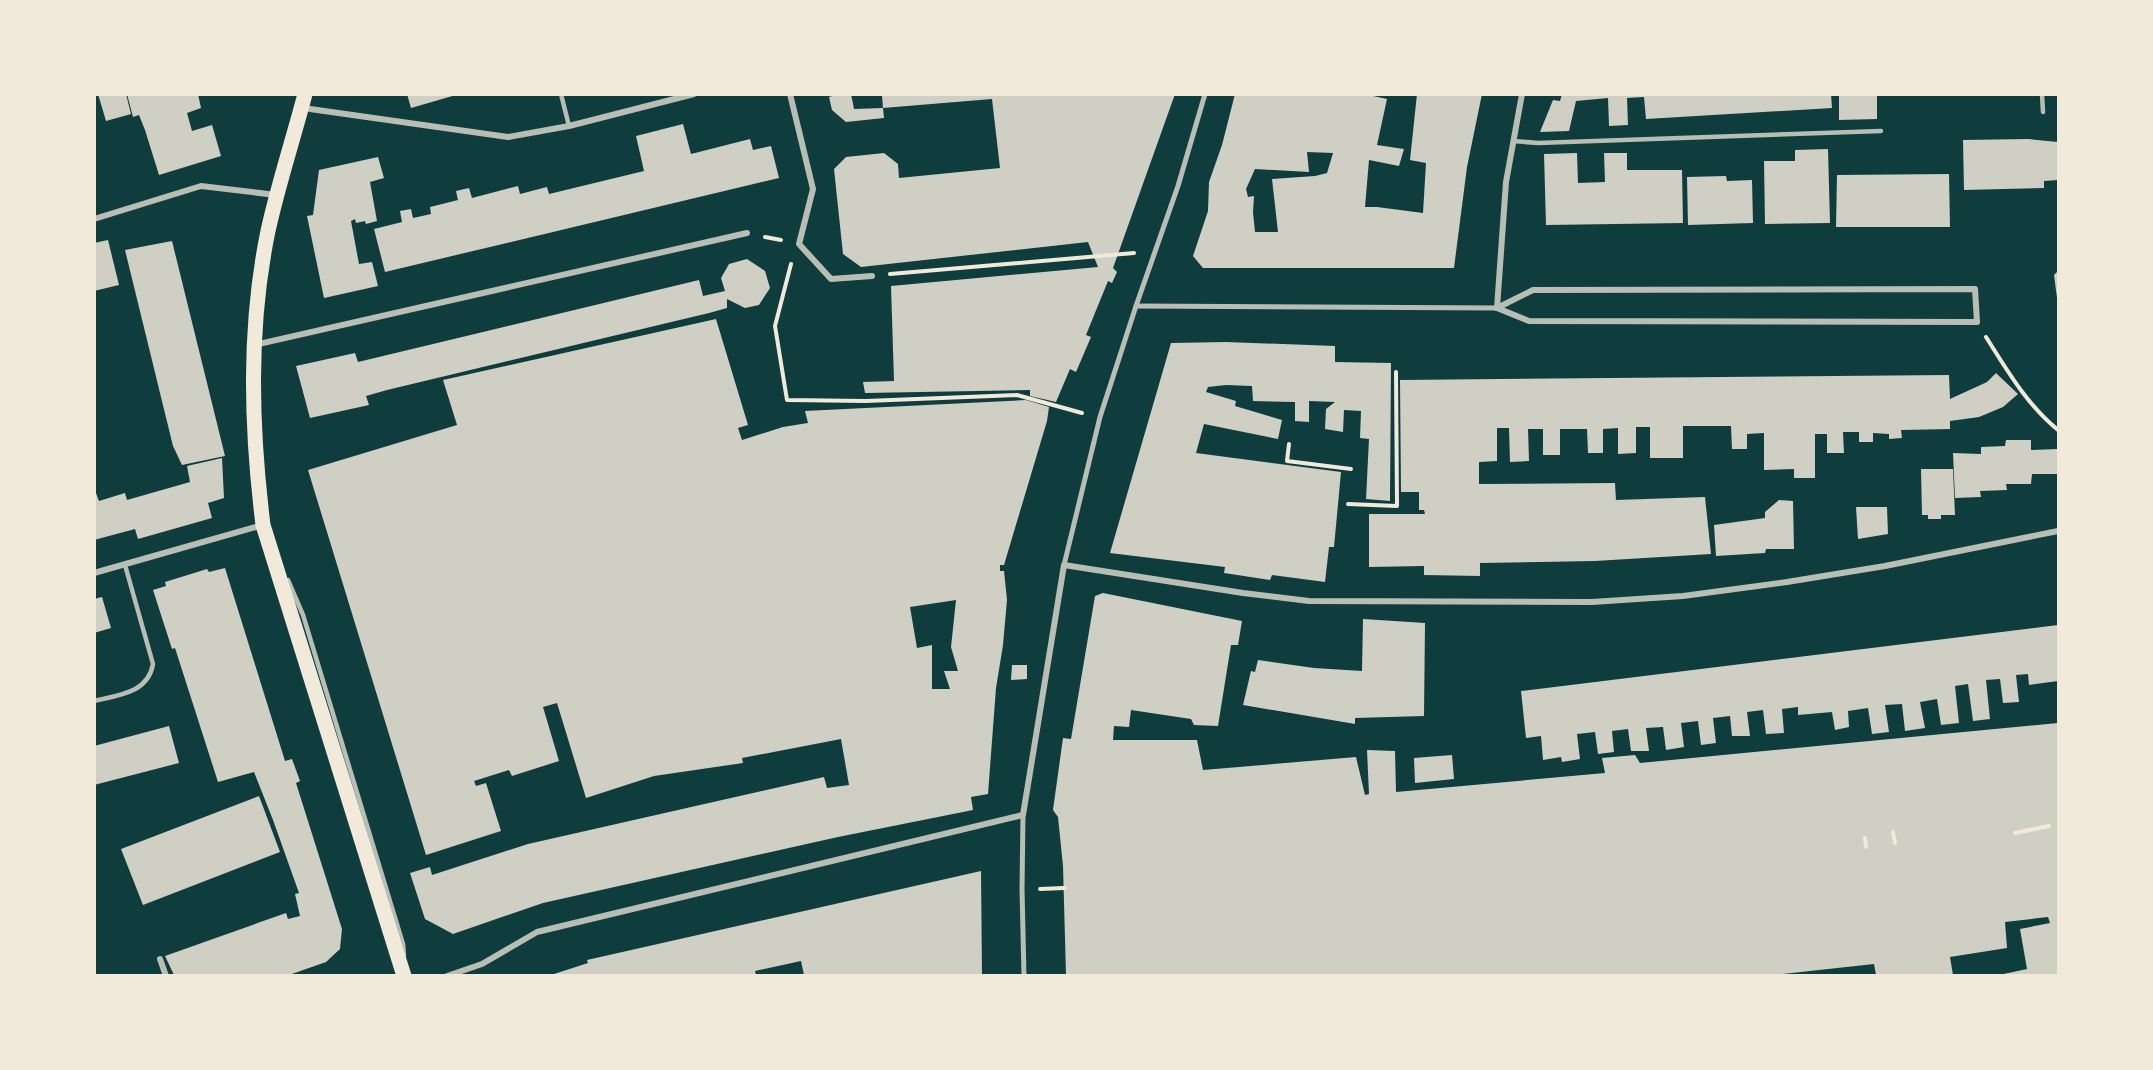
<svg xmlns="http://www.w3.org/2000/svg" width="2153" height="1070" viewBox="0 0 2153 1070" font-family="'DM Sans',sans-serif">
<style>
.building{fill:#cfcfc3;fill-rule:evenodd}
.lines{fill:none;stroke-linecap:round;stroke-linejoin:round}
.path{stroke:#f1e9da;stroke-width:4}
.service{stroke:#b8beb3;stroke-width:4.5}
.pedestrian{stroke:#b8beb3;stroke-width:5}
.minor{stroke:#b8beb3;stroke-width:6}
.primary{stroke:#f1e9da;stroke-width:15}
</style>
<rect width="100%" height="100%" fill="#0f3d3e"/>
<g class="building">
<polygon points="98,94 126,94 131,114 106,121"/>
<polygon points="127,94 198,94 201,108 187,113 192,131 212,125 221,156 159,175 145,130 139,115 133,117"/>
<polygon points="407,94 456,94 456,95 411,108"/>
<polygon points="839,94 851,94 854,109 883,108 884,118 846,122 832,110 829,97"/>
<polygon points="904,94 1175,94 1113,268 1117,272 1112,283 1108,281 1086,335 1091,337 1076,372 1070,369 1056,402 1030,396 1030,390 865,393 863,382 894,381 891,286 1098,267 1088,242 861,267 843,254 834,169 846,157 884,153 898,164 899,178 1000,168 992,99 883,108 882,96"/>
<path d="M1235 94H1364L1387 99 1377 145 1404 149 1399 166 1369 160 1365 207H1377L1423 213 1426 163 1410 160 1417 94H1482L1467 167 1454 268H1203L1193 256 1208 211 1209 182 1222 145ZM1307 152 1333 153 1327 173 1315 176 1272 179 1278 232H1255L1253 212 1254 196 1248 197 1246 189 1255 169 1309 172Z"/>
<polygon points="1562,94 1831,94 1832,108 1646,119 1644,97 1627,98 1628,125 1609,126 1608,98 1576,101 1569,131 1540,132 1553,100 1560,101"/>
<polygon points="1839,94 1877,94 1877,119 1839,120"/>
<polygon points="683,124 691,154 750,139 753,150 771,146 779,178 385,272 374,229 402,222 400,211 411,209 413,218 431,214 430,207 458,200 456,191 469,188 472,198 518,186 520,194 547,187 549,194 644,171 636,136"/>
<polygon points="2028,139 2058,142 2058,180 2044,181 2044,188 1964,190 1963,140"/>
<polygon points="1828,149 1830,223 1765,224 1764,161 1795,161 1795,150"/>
<polygon points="1577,153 1578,183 1605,182 1604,153 1627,153 1627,170 1682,170 1683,223 1546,225 1544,154"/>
<polygon points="378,157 384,178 370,182 377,221 366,224 365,221 356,223 355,219 351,221 359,264 372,262 378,286 324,298 307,216 313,215 319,170"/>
<polygon points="1949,174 1950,227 1836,227 1837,175"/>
<polygon points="1726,176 1727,181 1752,180 1753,223 1688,225 1687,177"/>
<polygon points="108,240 119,285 94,291 94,243"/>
<polygon points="172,241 225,456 182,465 173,446 125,250"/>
<polygon points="747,259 765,271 770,288 759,305 745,308 727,299 727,308 709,313 387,390 366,396 369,405 310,418 296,366 355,353 358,362 699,280 703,296 725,291 721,278 729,264"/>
<polygon points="2058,271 2058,298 2057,298 2054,275"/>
<path d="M716 319 748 425 738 428 742 440 783 427 808 423 805 411 1026 400 1049 407 1047 421 1004 565H1000V571H1004L1007 600 1003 645 996 688 988 794 971 797 973 810 838 837 543 903 453 934 425 919 410 873 430 867 432 875 528 844 824 777 827 788 849 785 841 739 742 758 743 763 654 776 586 798 557 703 543 707 559 761 512 776 509 770 474 781 476 786 486 783 501 831 426 855 308 470 457 425 443 380ZM956 600 951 647 958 671H944L950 689H932V645L917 648 910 607Z"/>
<polygon points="1226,342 1335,346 1335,362 1391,363 1390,501 1366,499 1369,439 1360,438 1361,411 1344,410 1343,432 1325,429 1326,409 1335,402 1309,401 1309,422 1295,421 1295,402 1253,401 1252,386 1226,385 1208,387 1206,392 1236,401 1235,406 1282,420 1278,439 1204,424 1196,453 1341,472 1334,547 1329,547 1325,582 1272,575 1270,580 1224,573 1225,567 1110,553 1171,343"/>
<polygon points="1996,373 2018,394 2003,407 1979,417 1950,421 1950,429 1901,430 1902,438 1889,439 1889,434 1873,433 1873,442 1859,442 1859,432 1843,432 1844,453 1827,453 1827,434 1815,434 1815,478 1794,478 1794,469 1764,470 1764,433 1747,434 1747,449 1732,449 1731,426 1683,426 1683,458 1650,458 1650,427 1636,427 1636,453 1618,454 1618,428 1603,429 1603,453 1588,453 1587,429 1560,429 1560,455 1543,455 1543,429 1528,429 1529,461 1510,462 1509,428 1497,428 1497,461 1479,462 1479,484 1615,483 1616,500 1705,497 1711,554 1595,561 1480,563 1480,576 1424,575 1424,566 1369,567 1369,514 1425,514 1424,510 1419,510 1419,492 1401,492 1400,380 1949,375 1950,399 1987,382"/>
<polygon points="2006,440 2031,440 2031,450 2058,449 2058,474 2032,474 2031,484 2006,484 2007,490 1980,491 1981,497 1955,498 1953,453 1981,454 1981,447 2005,446"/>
<polygon points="222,458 224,498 208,503 212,518 138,539 135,529 94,540 94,488 99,501 125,493 127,500 190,482 187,466"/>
<polygon points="1921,469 1953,469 1955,515 1941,515 1941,519 1928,519 1928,515 1922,515"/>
<polygon points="1779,500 1793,501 1794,549 1766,549 1765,553 1716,556 1714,525 1765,518 1765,512"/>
<polygon points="1856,507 1887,507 1888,534 1858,539"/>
<polygon points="225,568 285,761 292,759 300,781 296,783 342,929 340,949 326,962 289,975 174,975 165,956 286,913 288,919 300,916 295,894 299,893 273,820 254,772 218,782 175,648 172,649 153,590 166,586 165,582 207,569 209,572"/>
<polygon points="1103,593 1242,621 1238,645 1231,645 1218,726 1194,725 1191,719 1131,710 1129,727 1114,726 1113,740 1197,740 1203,770 1356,757 1365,795 1369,794 1367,750 1395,751 1396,792 1605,773 1602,758 1635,755 1640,763 2058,723 2058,975 1999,975 2027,969 2020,929 2050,923 2048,917 2005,922 2007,948 1950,957 1953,975 1876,975 1874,964 1773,975 1066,975 1063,866 1058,817 1053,810 1063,738 1071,739 1095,596"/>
<polygon points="102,597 111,628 94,633 94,599"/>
<polygon points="1363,619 1425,623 1424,716 1355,718 1355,724 1243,705 1251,671 1255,672 1258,660 1314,668 1362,671"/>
<polygon points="2058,625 2058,681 2029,685 2028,674 2016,675 2019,702 2003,703 2000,679 1986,680 1990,719 1973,721 1968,684 1955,686 1959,723 1941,725 1937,699 1920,702 1925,728 1905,731 1902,704 1885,705 1889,732 1872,734 1868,708 1848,711 1849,727 1835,730 1832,712 1798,715 1798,707 1782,709 1784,733 1766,734 1763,710 1747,712 1750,736 1732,736 1730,716 1713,718 1716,743 1701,745 1698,721 1681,723 1684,747 1666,750 1663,727 1646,728 1649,751 1631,751 1628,729 1612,731 1614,752 1598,754 1595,732 1577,734 1580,759 1562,762 1561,757 1543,760 1541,736 1526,738 1521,691"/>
<polygon points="1012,665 1027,665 1027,679 1011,680"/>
<polygon points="169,726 179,763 94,785 94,746"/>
<polygon points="1452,755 1454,779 1415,783 1414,758"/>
<polygon points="259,796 280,852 143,905 121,849"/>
<polygon points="981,871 982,975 804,975 801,961 755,971 756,975 551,975 588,963 587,960"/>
</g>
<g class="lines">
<g class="path">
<polyline points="765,237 781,240"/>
<polyline points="791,264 775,326 787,400 866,401 1017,395 1082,413"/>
<polyline points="890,274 1134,253"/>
<path d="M1986 337C2007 370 2027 405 2058 430"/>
<polyline points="1289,444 1287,461 1351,469"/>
<polyline points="1348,504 1397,506 1396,372"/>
<polyline points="1893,832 1895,843"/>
<polyline points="2015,833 2049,826"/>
<polyline points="1865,838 1866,847"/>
<polyline points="1040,889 1064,888"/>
</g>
<g class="service">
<polyline points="561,94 569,126"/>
<polyline points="2042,94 2043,112"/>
<polyline points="1513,141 1538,143 1881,131"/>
<polyline points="288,580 303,615 403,944 404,955"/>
<path d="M94 701C119 695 148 693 153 664L125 565"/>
</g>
<g class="pedestrian">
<polyline points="1136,306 1497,308"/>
<polyline points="1064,565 1100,417 1136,306 1178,186 1205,94"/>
<polyline points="1023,815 1022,889 1024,976"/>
</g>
<g class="minor">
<polyline points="790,94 813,189 799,244 831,279 872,276"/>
<polyline points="303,108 508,137 569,126 694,94"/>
<polyline points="94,219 201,186 276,195"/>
<polygon points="1975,289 1977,322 1529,321 1497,308 1533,290"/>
<polyline points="1497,308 1506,182 1522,94"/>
<polyline points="254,345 747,233"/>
<polyline points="94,573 263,525"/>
<polyline points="160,959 166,976"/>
<polyline points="447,976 482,964 537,932 1023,815 1064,565 1243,593 1309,601 1592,602 1683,596 1787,582 1885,566 2058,531"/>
</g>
<path class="primary" d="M305 94C293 140 278 185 268 231 248 328 251 427 263 525L404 976"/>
</g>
<rect width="2153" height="1070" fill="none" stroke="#f1e9da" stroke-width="192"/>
</svg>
